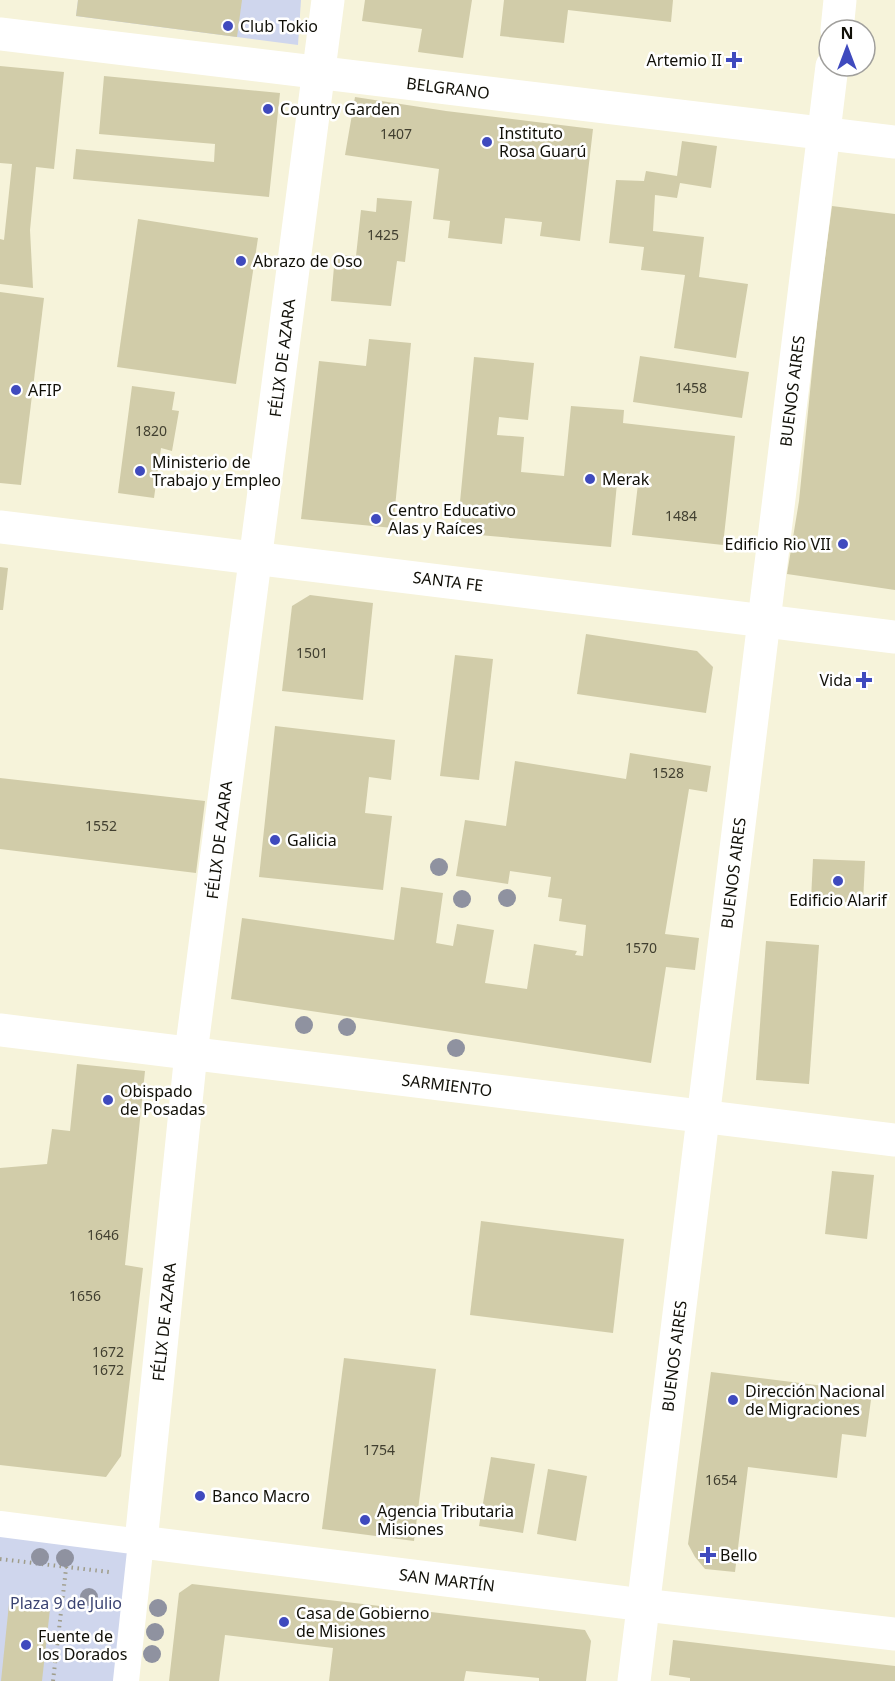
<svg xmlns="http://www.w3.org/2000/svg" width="895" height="1681" viewBox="0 0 895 1681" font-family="'Noto Sans',sans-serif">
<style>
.green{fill:#cfd6ed}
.building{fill:#d1cca9}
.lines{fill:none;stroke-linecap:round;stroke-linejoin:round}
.path{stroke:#9f9d8a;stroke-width:4;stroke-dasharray:1.5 4.5;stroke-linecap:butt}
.pedestrian{stroke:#fff;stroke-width:26}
.minor{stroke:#fff;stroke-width:33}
.tree{fill:#8f92a0}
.poi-dot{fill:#3f4abe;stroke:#fff;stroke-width:2}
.labels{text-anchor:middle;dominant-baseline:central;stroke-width:5;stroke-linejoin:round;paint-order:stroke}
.number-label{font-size:14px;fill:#413f30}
.poi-label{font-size:16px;fill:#111008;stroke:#fff;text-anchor:start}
.street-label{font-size:16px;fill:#111008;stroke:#fff}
.park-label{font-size:16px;fill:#3a4371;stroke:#fff}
</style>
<rect width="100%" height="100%" fill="#f6f3da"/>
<g class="green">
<polygon points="78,0 301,0 298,45 76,16"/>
<polygon points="0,1528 140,1545 124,1681 0,1681"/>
</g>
<g class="building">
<polygon points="78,0 242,0 237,37 76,16"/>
<polygon points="365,0 472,0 463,58 418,52 422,29 362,21"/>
<polygon points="504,0 673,0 671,22 568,10 564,43 500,36"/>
<polygon points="0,66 64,72 54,169 36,167 30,230 33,288 0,284 0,239 4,240 12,164 0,163"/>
<polygon points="104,76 280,93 269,197 73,179 76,149 214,162 215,144 99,134"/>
<polygon points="355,97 446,111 593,129 580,241 540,236 542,222 505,218 502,244 448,238 450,221 433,219 439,169 345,155"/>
<polygon points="682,141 717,146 711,188 680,183 677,198 655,195 653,231 704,237 699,277 748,284 736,358 674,348 685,275 641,270 644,247 609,243 616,180 644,181 646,171 677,176"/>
<polygon points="377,198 412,201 405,262 397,261 391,306 331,301 335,255 356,256 361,210 376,212"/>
<polygon points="832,206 895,214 895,590 787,574 799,501 819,302"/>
<polygon points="138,219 258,238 236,384 117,367"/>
<polygon points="0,292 44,298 21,485 0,483"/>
<polygon points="369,339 411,343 393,528 301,519 319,361 366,366"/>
<polygon points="640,356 749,372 742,418 633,402"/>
<polygon points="474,357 534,363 528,420 499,417 497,435 524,437 521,472 564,476 571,406 624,410 623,423 735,436 723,545 632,535 638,484 617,483 611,547 457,533"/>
<polygon points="132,386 175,392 172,410 179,411 172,451 161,448 154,498 118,493"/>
<polygon points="0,567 8,568 3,610 0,610"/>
<polygon points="310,595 373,603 363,700 282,691 292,606"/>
<polygon points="586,634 697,651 713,667 706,713 577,694"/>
<polygon points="455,655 493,659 479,780 440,776"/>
<polygon points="275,726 395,740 391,780 369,777 365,813 392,816 383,890 259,877"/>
<polygon points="630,753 711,766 707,792 689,789 665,934 699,938 695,970 666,967 651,1063 518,1042 231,999 242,918 394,940 401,887 443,893 436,943 453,946 457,924 494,930 485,983 527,989 534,944 577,951 575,955 583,956 586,925 559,921 562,899 548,897 551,877 510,871 508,884 456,876 465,820 506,826 515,761 626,779"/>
<polygon points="0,778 205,801 196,873 0,849"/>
<polygon points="813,859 865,861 863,903 811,900"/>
<polygon points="766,941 819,945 809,1084 756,1080"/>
<polygon points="77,1064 145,1071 125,1265 143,1268 121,1456 106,1477 0,1465 0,1168 47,1164 52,1129 70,1131"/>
<polygon points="832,1171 874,1175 867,1239 825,1234"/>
<polygon points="481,1221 624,1239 613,1333 470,1315"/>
<polygon points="344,1358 436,1369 414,1541 322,1529"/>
<polygon points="711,1372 872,1392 866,1437 842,1434 837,1478 748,1467 735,1572 705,1569 695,1557 688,1544"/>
<polygon points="491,1457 535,1464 523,1533 479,1526"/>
<polygon points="548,1469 587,1476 576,1541 537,1534"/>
<polygon points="192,1584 585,1630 591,1641 586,1681 539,1681 539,1678 466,1671 464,1681 329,1681 333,1648 225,1635 219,1681 169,1681 179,1593"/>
<polygon points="9,1604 50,1609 42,1681 1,1681"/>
<polygon points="673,1640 895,1666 895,1681 690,1681 690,1678 669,1675"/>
</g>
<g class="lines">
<g class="path">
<polyline points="0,1559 109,1572"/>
<polyline points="53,1681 67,1560"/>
</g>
<polyline class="pedestrian" points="0,1524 141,1542 126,1681"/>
<g class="minor">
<polyline points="328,0 191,1053 141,1542 644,1605 895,1634"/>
<polyline points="837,30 840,0"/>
<polyline points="0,34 895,142"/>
<polyline points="0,527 895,637"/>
<polyline points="0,1030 895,1140"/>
<polyline points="634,1681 832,66"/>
</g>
</g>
<g class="tree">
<circle cx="439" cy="867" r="9"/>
<circle cx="507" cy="898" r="9"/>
<circle cx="462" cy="899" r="9"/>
<circle cx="304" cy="1025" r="9"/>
<circle cx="347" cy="1027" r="9"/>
<circle cx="456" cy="1048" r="9"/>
<circle cx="40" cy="1557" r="9"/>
<circle cx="65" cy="1558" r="9"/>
<circle cx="89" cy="1597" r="9"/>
<circle cx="158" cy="1608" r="9"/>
<circle cx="155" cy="1632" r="9"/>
<circle cx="152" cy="1654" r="9"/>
</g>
<g class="poi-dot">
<circle cx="228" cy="26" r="6"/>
<path d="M731 51h6v6h6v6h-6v6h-6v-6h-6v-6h6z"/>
<circle cx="268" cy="109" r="6"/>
<circle cx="487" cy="142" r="6"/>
<circle cx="241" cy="261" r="6"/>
<circle cx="16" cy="390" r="6"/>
<circle cx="140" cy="471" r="6"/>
<circle cx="590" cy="479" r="6"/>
<circle cx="376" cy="519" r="6"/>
<circle cx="843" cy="544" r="6"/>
<path d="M861 671h6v6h6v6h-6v6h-6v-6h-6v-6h6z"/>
<circle cx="275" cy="840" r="6"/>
<circle cx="838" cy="881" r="6"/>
<circle cx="108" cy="1100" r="6"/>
<circle cx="733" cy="1400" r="6"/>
<circle cx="200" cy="1496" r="6"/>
<circle cx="365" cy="1520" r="6"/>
<path d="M705 1546h6v6h6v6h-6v6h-6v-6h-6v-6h6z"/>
<circle cx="284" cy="1622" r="6"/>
<circle cx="26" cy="1645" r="6"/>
</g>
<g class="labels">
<g class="number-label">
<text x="396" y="133">1407</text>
<text x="383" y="234">1425</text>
<text x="691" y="387">1458</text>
<text x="151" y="430">1820</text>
<text x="681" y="515">1484</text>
<text x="312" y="652">1501</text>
<text x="668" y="772">1528</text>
<text x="101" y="825">1552</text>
<text x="641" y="947">1570</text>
<text x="103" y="1234">1646</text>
<text x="85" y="1295">1656</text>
<text x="108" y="1351">1672</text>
<text x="108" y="1369">1672</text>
<text x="379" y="1449">1754</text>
<text x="721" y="1479">1654</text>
</g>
<g class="poi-label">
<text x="240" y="26">Club Tokio</text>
<text x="722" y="60" text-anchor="end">Artemio II</text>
<text x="280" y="109">Country Garden</text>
<text x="499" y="133">Instituto<tspan x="499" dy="18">Rosa Guarú</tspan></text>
<text x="253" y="261">Abrazo de Oso</text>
<text x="28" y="390">AFIP</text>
<text x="152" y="462">Ministerio de<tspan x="152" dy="18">Trabajo y Empleo</tspan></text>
<text x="602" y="479">Merak</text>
<text x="388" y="510">Centro Educativo<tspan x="388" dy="18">Alas y Raíces</tspan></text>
<text x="831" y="544" text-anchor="end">Edificio Rio VII</text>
<text x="852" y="680" text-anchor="end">Vida</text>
<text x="287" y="840">Galicia</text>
<text x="838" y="900" text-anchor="middle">Edificio Alarif</text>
<text x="120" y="1091">Obispado<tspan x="120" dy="18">de Posadas</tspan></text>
<text x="745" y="1391">Dirección Nacional<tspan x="745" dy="18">de Migraciones</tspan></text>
<text x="212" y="1496">Banco Macro</text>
<text x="377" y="1511">Agencia Tributaria<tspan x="377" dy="18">Misiones</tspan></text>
<text x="720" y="1555">Bello</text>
<text x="296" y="1613">Casa de Gobierno<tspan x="296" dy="18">de Misiones</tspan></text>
<text x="38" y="1636">Fuente de<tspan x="38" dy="18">los Dorados</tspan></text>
</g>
<g class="street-label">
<text transform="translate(448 88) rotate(7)">BELGRANO</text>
<text transform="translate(282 358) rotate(-83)">FÉLIX DE AZARA</text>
<text transform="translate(792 391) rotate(-83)">BUENOS AIRES</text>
<text transform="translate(448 581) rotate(7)">SANTA FE</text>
<text transform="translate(219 840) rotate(-83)">FÉLIX DE AZARA</text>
<text transform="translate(733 873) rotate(-83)">BUENOS AIRES</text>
<text transform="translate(447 1085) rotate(7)">SARMIENTO</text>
<text transform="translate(164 1322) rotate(-84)">FÉLIX DE AZARA</text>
<text transform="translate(674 1356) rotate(-83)">BUENOS AIRES</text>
<text transform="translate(447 1580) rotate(7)">SAN MARTÍN</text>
</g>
<g class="park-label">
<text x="66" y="1603">Plaza 9 de Julio</text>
</g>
</g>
<g transform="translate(847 48)"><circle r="28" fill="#ffffff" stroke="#a09f9c" stroke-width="1.5"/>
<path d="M0-4.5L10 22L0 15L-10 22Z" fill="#3f4abe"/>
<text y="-9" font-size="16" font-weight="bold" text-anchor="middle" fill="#111008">N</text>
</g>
</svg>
